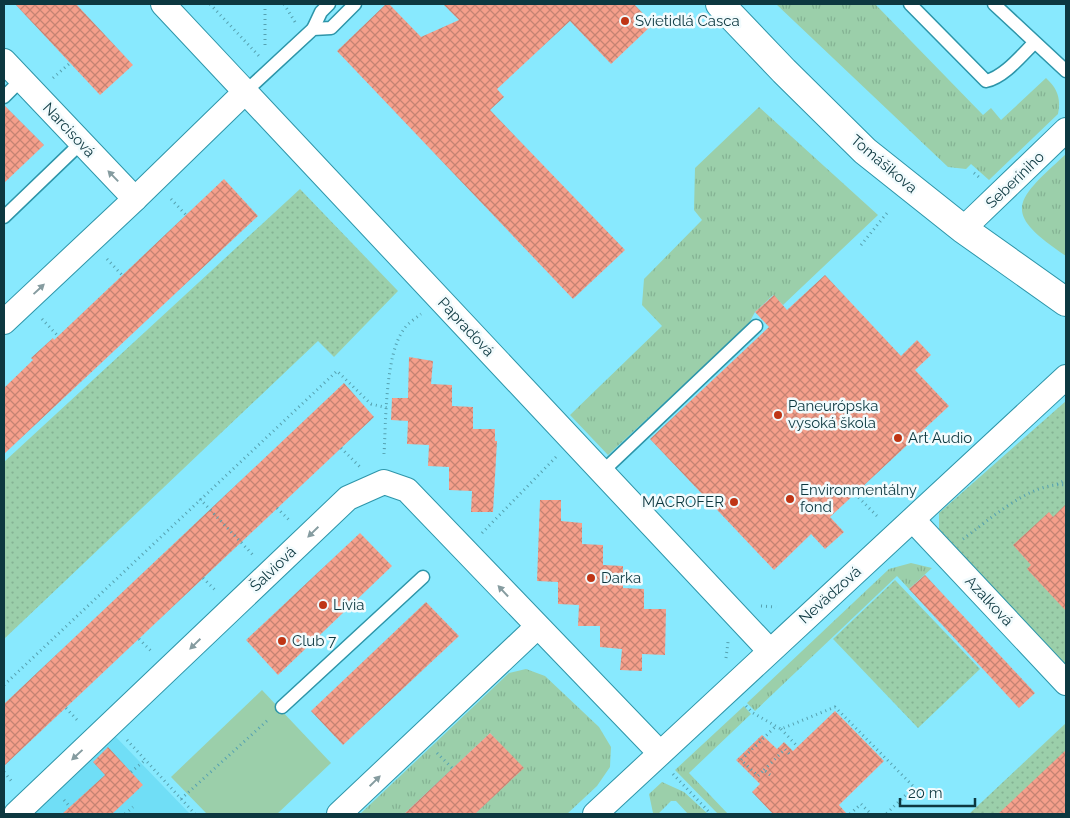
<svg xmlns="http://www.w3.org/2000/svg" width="1070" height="818" viewBox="0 0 1070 818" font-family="Raleway,sans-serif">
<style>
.built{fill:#70def6}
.grass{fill:url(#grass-tufts)}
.park{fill:url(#park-dots)}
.pitch{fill:#9bcfaa}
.building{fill:url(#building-cross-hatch)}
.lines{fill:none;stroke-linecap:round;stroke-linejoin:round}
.service-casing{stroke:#2d95a9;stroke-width:15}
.minor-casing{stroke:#2d95a9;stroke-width:26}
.secondary-casing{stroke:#2d95a9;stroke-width:30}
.path{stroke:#56a1b0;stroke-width:3;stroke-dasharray:1 4;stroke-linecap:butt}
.service{stroke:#fff;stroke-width:12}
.minor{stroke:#fff;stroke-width:24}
.secondary{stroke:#fff;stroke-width:28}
.oneway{fill:#869ca0}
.poi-dot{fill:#bf3515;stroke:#f2fbfd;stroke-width:2}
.labels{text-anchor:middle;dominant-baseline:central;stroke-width:5;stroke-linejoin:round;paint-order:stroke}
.poi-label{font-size:15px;fill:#0d3840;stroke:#f2fbfd;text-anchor:start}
.street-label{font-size:15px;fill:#0d3840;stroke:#f2fbfd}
</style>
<defs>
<pattern id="grass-tufts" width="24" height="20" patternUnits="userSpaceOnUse" patternTransform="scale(1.25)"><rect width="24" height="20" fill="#9bcfaa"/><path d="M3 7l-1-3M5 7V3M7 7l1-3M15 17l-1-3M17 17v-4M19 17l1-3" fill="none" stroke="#84b293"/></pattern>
<pattern id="park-dots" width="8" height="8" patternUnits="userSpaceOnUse" patternTransform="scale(1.25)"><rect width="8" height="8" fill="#9bcfaa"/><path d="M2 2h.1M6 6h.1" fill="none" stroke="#84b293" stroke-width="1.8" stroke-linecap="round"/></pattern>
<pattern id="building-cross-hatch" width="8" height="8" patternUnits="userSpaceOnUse" patternTransform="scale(1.25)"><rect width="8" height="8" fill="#f59f8b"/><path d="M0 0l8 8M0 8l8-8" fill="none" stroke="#c58373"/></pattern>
</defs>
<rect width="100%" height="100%" fill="#88e9fe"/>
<polygon class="built" points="113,734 190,814 31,814"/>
<g class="grass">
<path d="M776 4H875L983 115 991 108 1001 120 1046 78C1058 89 1061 99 1058 114L989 180 971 164 966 169 948 167Z"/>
<polygon points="759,107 878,215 783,305 773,295 755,312 748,325 608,455 570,415 662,326 642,305 644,279 702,220 694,210 695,168"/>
<path d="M1066 154V256C1000 212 1015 201 1066 154Z"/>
<polygon points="911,563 932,568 909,589 897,576 755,711 747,703 889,569"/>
<polygon points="526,669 545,676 599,727 611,747 610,767 597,786 567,814 475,814 523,768 490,733 404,814 360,814 509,673"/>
<polygon points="744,706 751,714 689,773 728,814 718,814 675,770"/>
<polygon points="662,782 684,792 708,814 688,814 676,801 671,801 658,814 651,814 653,813 649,794"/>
</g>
<g class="park">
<polygon points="300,189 398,291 334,357 318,341 4,639 4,462"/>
<polygon points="1066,401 1066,665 939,529 939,513"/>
<polygon points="895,580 980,669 918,728 833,639"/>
<polygon points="1066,723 1066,814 969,814"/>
</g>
<polygon class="pitch" points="262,690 331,763 277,814 207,814 171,777"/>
<g class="building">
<polygon points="15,4 76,4 133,65 100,95"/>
<polygon points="386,4 389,4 421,37 459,20 443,4 634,4 653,24 611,64 570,21 497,89 504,97 490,110 625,250 573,299 337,51"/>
<polygon points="4,105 44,145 4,183"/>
<polygon points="224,179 258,216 4,454 4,388 33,360 31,358 53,338 54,340"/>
<polygon points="825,275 901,356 917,340 931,355 915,370 949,406 830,517 844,532 825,549 811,534 774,570 650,439 769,327 755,312 774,295 787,310"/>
<polygon points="409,357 433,361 431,384 452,385 452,406 473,407 473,429 495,429 495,441 497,441 493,512 471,512 472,491 449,490 449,467 428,466 429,445 407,444 408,421 391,420 392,398 408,398"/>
<polygon points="344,383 374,417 4,766 4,704"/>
<polygon points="540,500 561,500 561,521 582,523 582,544 603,545 603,565 623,566 623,588 644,589 644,609 666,609 665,655 642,654 642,671 620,670 622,649 600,647 600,626 578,626 579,605 558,604 558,582 537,581"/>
<polygon points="1066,504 1066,611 1027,569 1031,565 1013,545 1049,512 1053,517"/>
<polygon points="360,533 392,566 278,675 246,640"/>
<polygon points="925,575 1035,693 1019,708 909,589"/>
<polygon points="426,602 459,636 343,745 311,711"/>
<polygon points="835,711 884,761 839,805 847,814 773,814 752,792 760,784 736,760 762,735 777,749 784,742 793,751"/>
<polygon points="490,733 524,768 475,814 404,814"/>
<polygon points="108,747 143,785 112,814 62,814 105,775 93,762"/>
<polygon points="1066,750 1066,814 998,814"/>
</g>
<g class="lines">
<defs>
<g id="service">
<path d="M910 4 986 81C1004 77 1021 56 1034 43"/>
<polyline points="994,4 1066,71"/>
<polyline points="313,29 321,12 329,4"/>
<polyline points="245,92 313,29 331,28 355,4"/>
<polyline points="4,97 21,80"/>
<polyline points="4,217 81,143"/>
<polyline points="602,472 756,326"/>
<polyline points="282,707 423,577"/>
</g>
<g id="minor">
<polyline points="163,4 769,650"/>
<polyline points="4,61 135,199 4,322"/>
<polyline points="135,199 245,92"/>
<polyline points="963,229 1066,130"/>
<polyline points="913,520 1066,683"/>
<polyline points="16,814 348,498 384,482 407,490 660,753"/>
<polyline points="339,814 537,627"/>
<polyline points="595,814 1066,377"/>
</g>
<polyline id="secondary" points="720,4 784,71 865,151 963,229 1066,302"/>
</defs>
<use href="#service" class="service-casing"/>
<use href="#minor" class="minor-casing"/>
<use href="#secondary" class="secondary-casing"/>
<g class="path">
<polyline points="210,4 259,56"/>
<polyline points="265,4 265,47"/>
<polyline points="284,4 295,22"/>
<polyline points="53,78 70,63"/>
<polyline points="974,173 980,178"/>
<polyline points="171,199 186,215"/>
<polyline points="861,245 887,213"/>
<polyline points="107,259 122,275"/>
<polyline points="42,319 58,336"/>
<polyline points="341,448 360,467"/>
<path d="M384 454C386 422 385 354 404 329 408 323 416 318 421 314"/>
<polyline points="1057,484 1066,480"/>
<polyline points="855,494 879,518"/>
<polyline points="200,499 253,555"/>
<polyline points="277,508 289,520"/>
<polyline points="482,533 556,457"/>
<path d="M963 539C991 519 1031 481 1066 485"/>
<polyline points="203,578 217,592"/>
<polyline points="761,606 776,607"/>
<polyline points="139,639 152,652"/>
<polyline points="726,658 728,642"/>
<polyline points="4,685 337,371 371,404 388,408"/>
<polyline points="746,706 753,713 781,729 835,707 914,787 886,814"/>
<polyline points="66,708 78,721"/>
<polyline points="781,729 798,747"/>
<polyline points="127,740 195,814"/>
<polyline points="437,753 452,768"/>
<polyline points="764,770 785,749 790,755"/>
<polyline points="4,772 13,783"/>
<polyline points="131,772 145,760"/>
<polyline points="673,774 711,814"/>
<polyline points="770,775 764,770 758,776 741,760 776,726"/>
<polyline points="181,799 269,719"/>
<polyline points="64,800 70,807"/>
<polyline points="125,814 133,807"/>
<polyline points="850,814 861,804 871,814"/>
</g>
<use href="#service" class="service"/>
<use href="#minor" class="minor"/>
<use href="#secondary" class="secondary"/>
</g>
<defs><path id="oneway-solid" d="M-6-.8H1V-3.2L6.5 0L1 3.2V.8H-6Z" transform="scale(1.25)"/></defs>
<g class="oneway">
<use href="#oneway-solid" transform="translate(113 176) rotate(-134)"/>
<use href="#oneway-solid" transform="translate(39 289) rotate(-43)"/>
<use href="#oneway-solid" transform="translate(313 532) rotate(136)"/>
<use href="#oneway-solid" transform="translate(503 591) rotate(-133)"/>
<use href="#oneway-solid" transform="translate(195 644) rotate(136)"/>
<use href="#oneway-solid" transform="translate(77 755) rotate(137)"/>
<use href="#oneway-solid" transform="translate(375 781) rotate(-44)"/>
</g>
<g class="poi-dot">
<circle cx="625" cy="21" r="5"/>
<circle cx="778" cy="415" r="5"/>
<circle cx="898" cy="438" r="5"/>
<circle cx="790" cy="499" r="5"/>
<circle cx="734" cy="502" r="5"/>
<circle cx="591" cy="578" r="5"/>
<circle cx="323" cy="605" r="5"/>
<circle cx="282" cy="641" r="5"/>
</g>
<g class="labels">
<g class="poi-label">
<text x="635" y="21">Svietidlá Casca</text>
<text x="788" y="406">Paneurópska<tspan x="788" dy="17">vysoká škola</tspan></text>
<text x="908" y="438">Art Audio</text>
<text x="800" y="490">Environmentálny<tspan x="800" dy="17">fond</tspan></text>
<text x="724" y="502" text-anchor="end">MACROFER</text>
<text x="601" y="578">Darka</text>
<text x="333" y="605">Lívia</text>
<text x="292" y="641">Club 7</text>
</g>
<g class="street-label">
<text transform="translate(69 130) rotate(47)">Narcisová</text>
<text transform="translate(884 164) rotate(40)">Tomášikova</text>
<text transform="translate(1015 180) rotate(-44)">Seberíniho</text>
<text transform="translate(466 327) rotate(47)">Papraďová</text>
<text transform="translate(273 569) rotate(-44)">Šalviová</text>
<text transform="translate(830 595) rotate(-42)">Nevädzová</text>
<text transform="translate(989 601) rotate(47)">Azalková</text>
</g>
</g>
<rect width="1070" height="818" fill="none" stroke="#0d3840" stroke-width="10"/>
<path d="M900 798v8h75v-8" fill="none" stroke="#0d3840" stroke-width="2.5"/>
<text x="908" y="798" font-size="15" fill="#0d3840" stroke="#f2fbfd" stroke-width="4" paint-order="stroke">20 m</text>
</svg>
